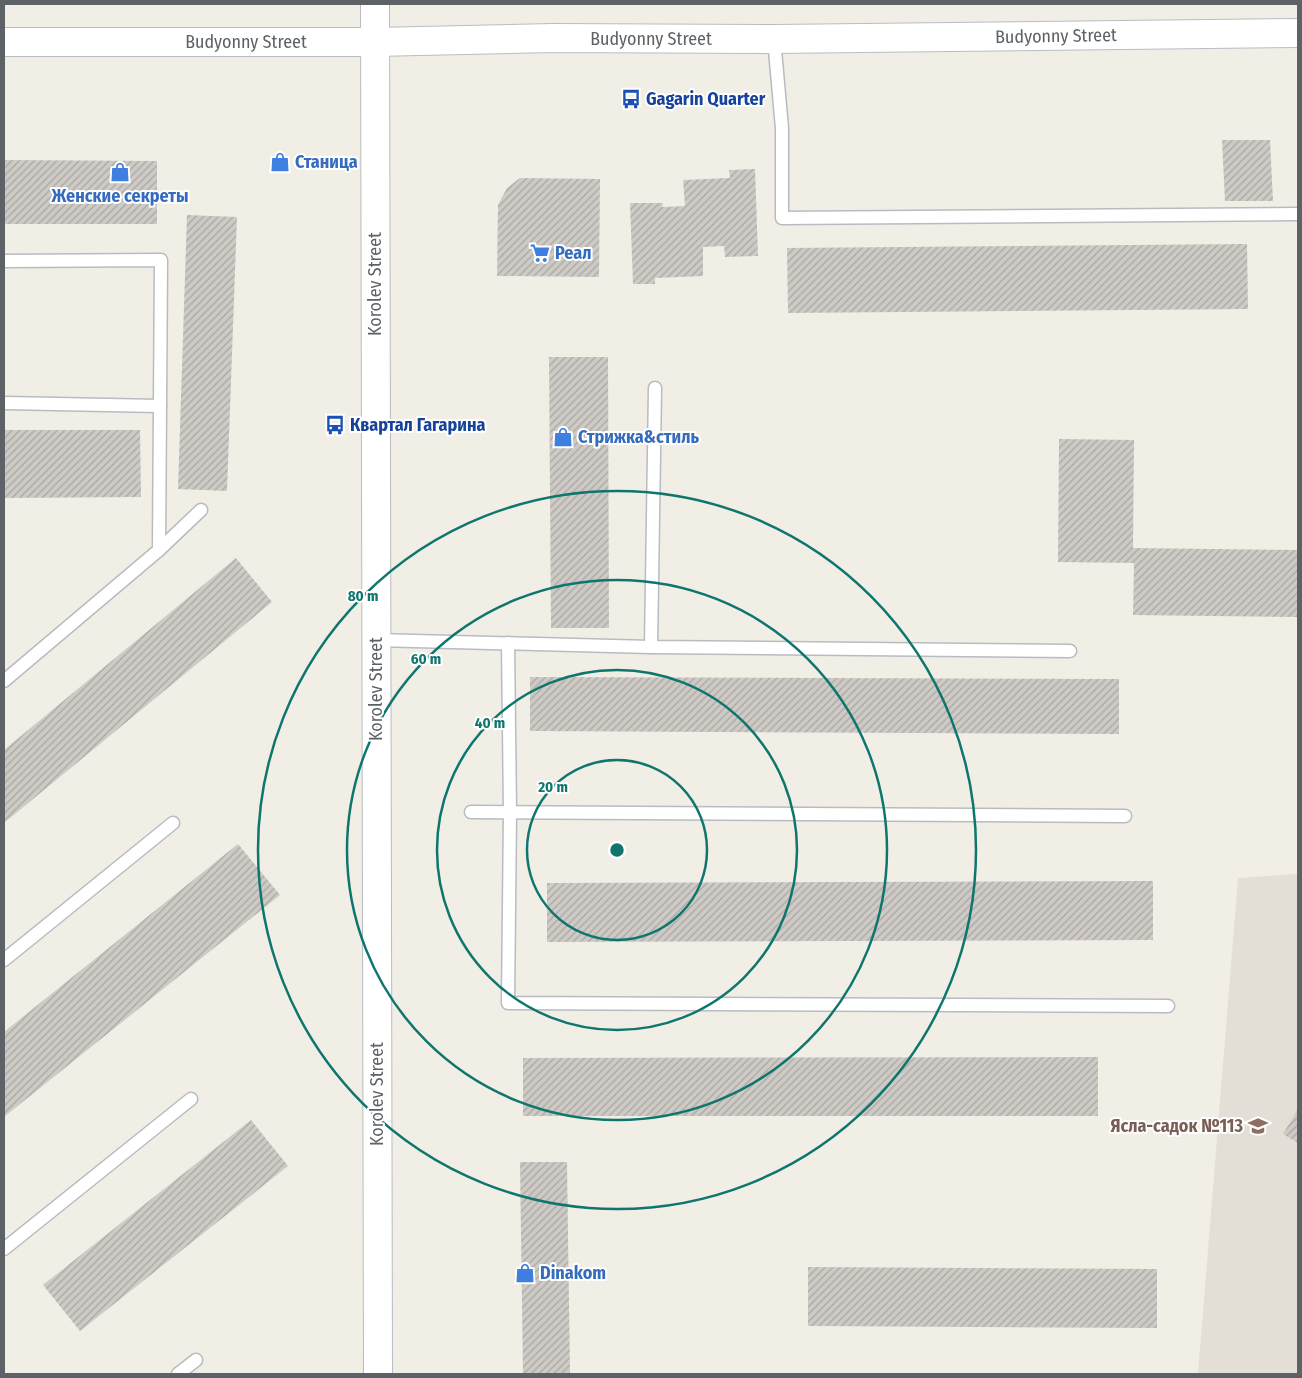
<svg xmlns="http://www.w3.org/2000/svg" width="1302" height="1378" viewBox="0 0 1302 1378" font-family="'Fira Sans Condensed',sans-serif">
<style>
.education{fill:#e3dfd7}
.building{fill:url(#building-hatch)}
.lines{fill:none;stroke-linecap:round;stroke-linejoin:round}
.service-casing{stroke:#b8bcc0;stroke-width:15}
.tertiary-casing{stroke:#b8bcc0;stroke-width:30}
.secondary-casing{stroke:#b9bdc2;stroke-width:30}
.service{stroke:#fff;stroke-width:12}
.tertiary{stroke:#fff;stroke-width:28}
.secondary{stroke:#fff;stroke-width:28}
.ring{fill:none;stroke:#0f766e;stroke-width:2.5}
.labels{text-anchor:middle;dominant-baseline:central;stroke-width:4;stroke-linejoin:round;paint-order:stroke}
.street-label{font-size:18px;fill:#5d6267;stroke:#fff}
.transit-label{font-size:18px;font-weight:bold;fill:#164399;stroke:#fff;text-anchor:start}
.shop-label{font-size:18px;font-weight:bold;fill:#366cbe;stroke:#fff;text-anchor:start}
.education-label{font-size:18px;font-weight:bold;fill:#785e54;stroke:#fff;text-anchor:end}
.centre{fill:#0f766e;stroke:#fff;stroke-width:2.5}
.ring-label{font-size:15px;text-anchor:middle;font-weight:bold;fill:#0f766e;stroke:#fff;stroke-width:4;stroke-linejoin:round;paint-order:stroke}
</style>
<defs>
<pattern id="building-hatch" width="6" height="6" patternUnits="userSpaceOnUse" patternTransform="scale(1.25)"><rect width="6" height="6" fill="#cecac5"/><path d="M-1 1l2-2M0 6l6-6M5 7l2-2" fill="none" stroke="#aaa7a4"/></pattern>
</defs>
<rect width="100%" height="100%" fill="#f1eee6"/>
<polygon class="education" points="1298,874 1298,1374 1198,1374 1238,878"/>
<g class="building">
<polygon points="1222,140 1270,140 1273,201 1225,201"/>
<polygon points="4,160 157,161 157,224 4,224"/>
<polygon points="755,169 758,256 725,257 724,246 703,247 703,276 655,278 655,284 633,284 630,203 663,203 662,207 685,206 683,180 730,178 729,170"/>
<polygon points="520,178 600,179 599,277 497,276 498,205 507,188"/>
<polygon points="187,215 237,217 227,491 178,489"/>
<polygon points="1247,244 1248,309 788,313 787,248"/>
<polygon points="549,357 608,357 609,628 551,628"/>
<polygon points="4,430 140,430 141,497 4,498"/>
<polygon points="1059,439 1134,440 1133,548 1298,550 1298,617 1133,615 1134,563 1058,562"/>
<polygon points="236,558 272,602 4,823 4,750"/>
<polygon points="530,677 1119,679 1119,734 530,731"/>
<polygon points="238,844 280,895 4,1117 4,1032"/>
<polygon points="1153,881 1153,940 547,942 547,883"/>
<polygon points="1098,1057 1098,1116 523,1116 523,1058"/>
<polygon points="1298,1109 1298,1143 1283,1134"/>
<polygon points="251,1120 288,1166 80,1331 43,1285"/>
<polygon points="520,1162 567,1162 570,1374 523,1374"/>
<polygon points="808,1267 1157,1269 1157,1328 808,1326"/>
</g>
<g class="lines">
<defs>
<g id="service">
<polyline points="774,39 782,128 782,218 1298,214"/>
<polyline points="4,261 161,260 159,550"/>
<polyline points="655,388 651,647 1070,651"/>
<polyline points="4,403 160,406"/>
<polyline points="376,640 651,647"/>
<polyline points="508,643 510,812 508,1003 1168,1006"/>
<polyline points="4,681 159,550 201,510"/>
<polyline points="471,812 1125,816"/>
<polyline points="4,960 173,823"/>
<polyline points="4,1249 191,1099"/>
<polyline points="178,1374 196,1360"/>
</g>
<polyline id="tertiary" points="375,4 378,1374"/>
<polyline id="secondary" points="4,42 375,42 553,38 774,39 1298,33"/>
</defs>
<use href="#service" class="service-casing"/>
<use href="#tertiary" class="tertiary-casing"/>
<use href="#secondary" class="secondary-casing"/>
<use href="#service" class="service"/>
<use href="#tertiary" class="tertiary"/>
<use href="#secondary" class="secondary"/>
</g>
<g class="ring">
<circle cx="617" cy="850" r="90"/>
<circle cx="617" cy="850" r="180"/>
<circle cx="617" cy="850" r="270"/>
<circle cx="617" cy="850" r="359"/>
</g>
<defs>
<symbol id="bus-bare" viewBox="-9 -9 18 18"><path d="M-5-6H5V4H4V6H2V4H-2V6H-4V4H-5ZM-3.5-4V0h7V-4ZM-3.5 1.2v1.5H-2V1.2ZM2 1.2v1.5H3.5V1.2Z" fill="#1a4fb4" stroke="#fff" stroke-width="2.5" paint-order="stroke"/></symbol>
<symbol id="shop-bare" viewBox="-9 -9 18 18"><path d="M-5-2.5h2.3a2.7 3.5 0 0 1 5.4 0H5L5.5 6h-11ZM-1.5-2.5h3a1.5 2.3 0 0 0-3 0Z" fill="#3f7fe0" stroke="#fff" stroke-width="2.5" paint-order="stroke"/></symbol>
<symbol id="supermarket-bare" viewBox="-9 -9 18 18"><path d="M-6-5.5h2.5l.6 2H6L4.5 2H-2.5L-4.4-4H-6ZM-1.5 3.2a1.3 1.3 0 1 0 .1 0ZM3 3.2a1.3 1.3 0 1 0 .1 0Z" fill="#3f7fe0" stroke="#fff" stroke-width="2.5" paint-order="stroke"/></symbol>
<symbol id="school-bare" viewBox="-9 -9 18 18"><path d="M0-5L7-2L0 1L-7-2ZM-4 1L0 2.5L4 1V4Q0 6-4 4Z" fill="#8d6e63" stroke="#fff" stroke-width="2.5" paint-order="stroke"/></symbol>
</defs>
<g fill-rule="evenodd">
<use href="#bus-bare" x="617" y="85" width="28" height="28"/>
<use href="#shop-bare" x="266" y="148" width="28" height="28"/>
<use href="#shop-bare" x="106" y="158" width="28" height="28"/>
<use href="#supermarket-bare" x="526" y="239" width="28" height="28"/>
<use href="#bus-bare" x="321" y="411" width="28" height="28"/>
<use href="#shop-bare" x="549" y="423" width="28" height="28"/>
<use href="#school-bare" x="1244" y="1112" width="28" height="28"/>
<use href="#shop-bare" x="511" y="1259" width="28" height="28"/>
</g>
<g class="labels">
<g class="street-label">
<text transform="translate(1056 36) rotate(-1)">Budyonny Street</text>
<text x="651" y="39">Budyonny Street</text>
<text x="246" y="42">Budyonny Street</text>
<text transform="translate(375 284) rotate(-90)">Korolev Street</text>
<text transform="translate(376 689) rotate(-90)">Korolev Street</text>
<text transform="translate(377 1094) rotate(-90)">Korolev Street</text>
</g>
<g class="transit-label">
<text x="646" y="99">Gagarin Quarter</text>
<text x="350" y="425">Квартал Гагарина</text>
</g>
<g class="shop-label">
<text x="295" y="162">Станица</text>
<text x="120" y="196" text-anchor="middle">Женские секреты</text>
<text x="555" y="253">Реал</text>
<text x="578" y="437">Стрижка&amp;стиль</text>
<text x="540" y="1273">Dinakom</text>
</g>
<g class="education-label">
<text x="1243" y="1126">Ясла-садок №113</text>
</g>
</g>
<circle cx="617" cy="850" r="8" class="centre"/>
<g class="ring-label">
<text x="363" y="601">80 m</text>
<text x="426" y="664">60 m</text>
<text x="490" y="728">40 m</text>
<text x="553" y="792">20 m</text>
</g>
<rect width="1302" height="1378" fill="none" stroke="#5d6267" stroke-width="10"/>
</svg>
